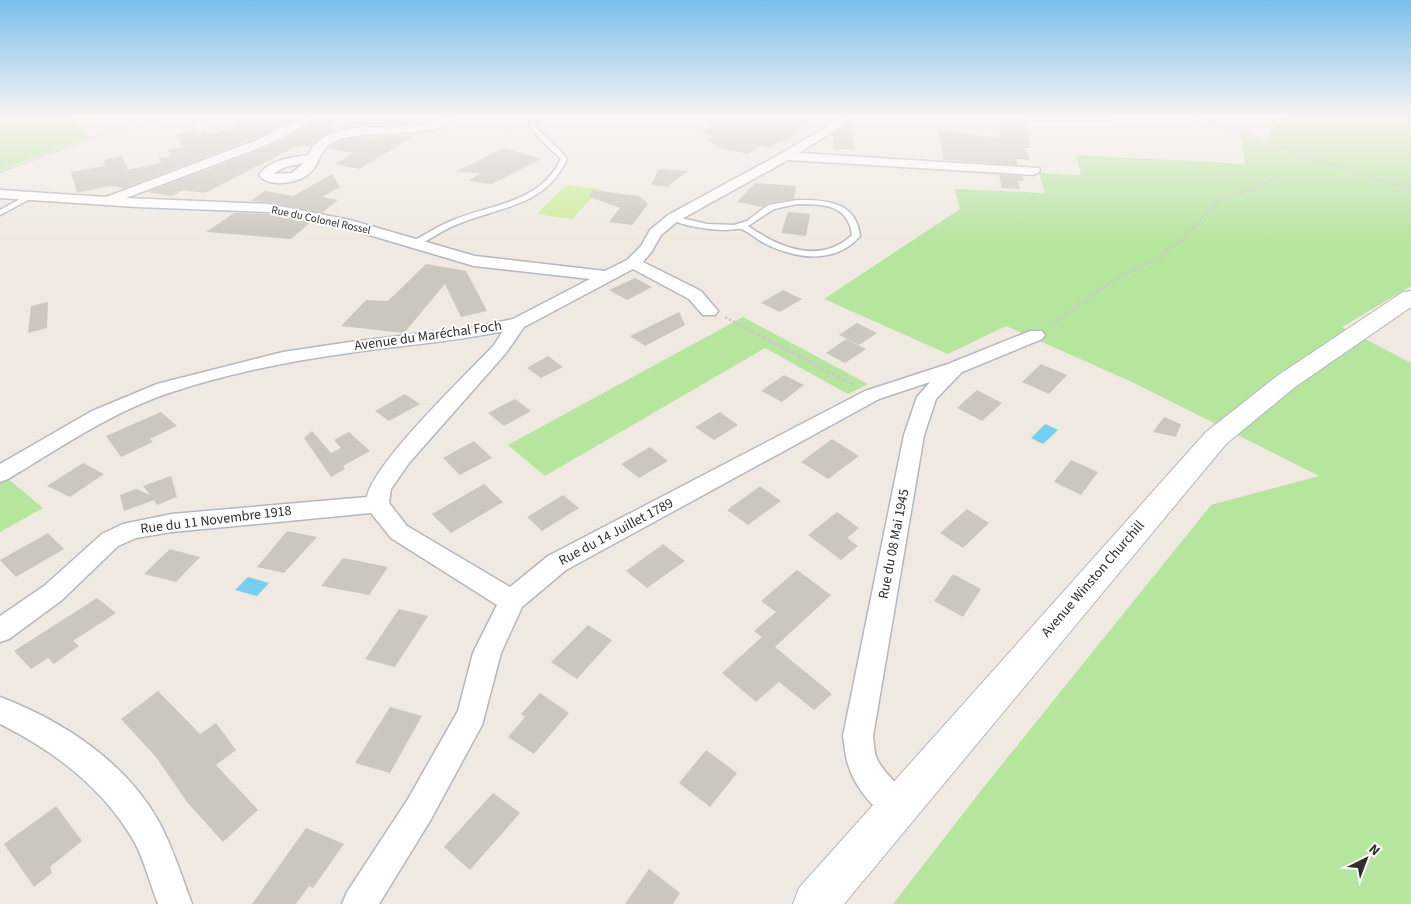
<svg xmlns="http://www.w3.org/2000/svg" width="1411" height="904" viewBox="0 0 1411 904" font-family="'Source Sans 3',sans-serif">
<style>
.green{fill:#b6e59e}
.pitch{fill:#c9ec9a}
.water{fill:#75cff0}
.building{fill:#cbc7bf}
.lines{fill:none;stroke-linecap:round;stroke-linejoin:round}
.lane-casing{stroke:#b4b7c1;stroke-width:3}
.street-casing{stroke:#b4b7c1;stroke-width:3}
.secondary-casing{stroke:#b4b7c1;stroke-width:2}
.path-far2{stroke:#c9c9c9;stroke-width:2;stroke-dasharray:2.5 1;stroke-linecap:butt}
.path-far1{stroke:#c9c9c9;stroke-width:2.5;stroke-dasharray:2.5 2;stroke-linecap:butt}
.path{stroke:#c9c9c9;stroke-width:3;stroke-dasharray:4 2.5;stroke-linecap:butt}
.lane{fill:#fff;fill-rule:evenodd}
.street{fill:#fff;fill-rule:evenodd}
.secondary{fill:#fff;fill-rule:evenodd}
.labels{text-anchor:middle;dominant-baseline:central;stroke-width:4;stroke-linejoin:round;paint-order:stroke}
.far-street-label{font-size:11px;fill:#2e2e2e;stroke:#fff}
.street-label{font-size:14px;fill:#2e2e2e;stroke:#fff}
</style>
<rect width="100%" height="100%" fill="#efe9e1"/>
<g class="green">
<polygon points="0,117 71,117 90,138 0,170"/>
<polygon points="1283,117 1411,117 1411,286 1342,327 1411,363 1411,904 893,904 983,788 1211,505 1319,476 1132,382 1006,326 948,354 824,299 960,209 955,189 1045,193 1039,173 1081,175 1076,155 1245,164 1241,133 1263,141"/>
<polygon points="743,317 868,384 848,394 765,348 545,476 508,445"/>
<polygon points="7,478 43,508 0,532 0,481"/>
</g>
<polygon class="pitch" points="566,185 600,189 572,219 537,214"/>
<g class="water">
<polygon points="1045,424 1058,430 1043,444 1031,438"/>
<polygon points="248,577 269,583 257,596 235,590"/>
</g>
<g class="building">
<polygon points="231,117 300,117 258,137 124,188 109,186 77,193 71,172 105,166 104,160 122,156 128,170 161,163 159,158 171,156 168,150 183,147 176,135 194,131 196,135 204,135 238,127"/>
<polygon points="318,117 331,117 333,131 319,139 313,147 302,145 293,148 205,193 183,190 172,196 147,192 268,147 294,134"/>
<polygon points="365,117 370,117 415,124 353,127 340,129"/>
<polygon points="714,117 814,117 789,139 778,142 771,148 759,146 748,154 722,149 707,140 713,135 700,133 713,124"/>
<polygon points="1000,121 1027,124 1030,148 1025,148 1030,160 1016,159 1018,165 944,160 938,130 999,138"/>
<polygon points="852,122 854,150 833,149 833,133"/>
<polygon points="400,135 413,137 359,169 335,164 353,153 327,149 337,143 349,139"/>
<polygon points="504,148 541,159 492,184 469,181 480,173 455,172"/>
<polygon points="659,169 688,171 667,187 651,185"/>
<polygon points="332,174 340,187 322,197 338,200 322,213 269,202 250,201 265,191 293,196"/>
<polygon points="999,175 1022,176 1024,181 1018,181 1020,189 1002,188"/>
<polygon points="755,183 796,186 794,199 768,203 763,207 737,202"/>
<polygon points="592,190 639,196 648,204 632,225 609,222 620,208 590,197"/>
<polygon points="788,212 810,214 806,236 781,233"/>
<polygon points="234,213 269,214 311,222 291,239 206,232"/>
<polygon points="426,264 466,271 487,311 461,317 445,284 404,333 341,326 366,300 388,301"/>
<polygon points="635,278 652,287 627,300 609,290"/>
<polygon points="783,290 802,299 780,312 761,303"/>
<polygon points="48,302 47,328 28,333 31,306"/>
<polygon points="679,312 685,325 645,346 630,336"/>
<polygon points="857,323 877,333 859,345 839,335"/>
<polygon points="846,339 866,349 845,363 826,353"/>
<polygon points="548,356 563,367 541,378 527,368"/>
<polygon points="1041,364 1067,375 1049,394 1022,382"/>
<polygon points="784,375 804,385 782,402 761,391"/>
<polygon points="977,390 1002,403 982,421 957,408"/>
<polygon points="405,394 420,404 389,421 375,411"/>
<polygon points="515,399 531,411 504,426 488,413"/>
<polygon points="161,412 177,426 150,439 153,442 121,457 106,436"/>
<polygon points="720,412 738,425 714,440 695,427"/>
<polygon points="1164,417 1181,424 1176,437 1153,432"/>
<polygon points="312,431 331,453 341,448 334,440 349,432 370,451 343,466 345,469 331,477 304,438"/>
<polygon points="832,439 859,456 828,479 801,462"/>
<polygon points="474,441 492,458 460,475 443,458"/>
<polygon points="650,447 668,461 639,478 621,464"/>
<polygon points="1071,460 1098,472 1081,495 1054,482"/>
<polygon points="83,463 104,474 70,497 47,486"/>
<polygon points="171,476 177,497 157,505 154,500 124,511 120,495 136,489 150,495 143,486"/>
<polygon points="484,484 503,502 451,533 432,514"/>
<polygon points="760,486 781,501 748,525 727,510"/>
<polygon points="563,495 579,508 542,531 527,517"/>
<polygon points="967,509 989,523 963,548 940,533"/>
<polygon points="837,512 859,528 847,538 858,546 841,560 808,535"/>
<polygon points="287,531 317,537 284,573 257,567"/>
<polygon points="48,533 64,549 16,577 0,560"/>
<polygon points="663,544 685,561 647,588 626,571"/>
<polygon points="170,549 200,557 176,582 144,574"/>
<polygon points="343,558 388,567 369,595 321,586"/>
<polygon points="797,570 831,595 775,647 832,694 814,710 779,682 756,702 722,673 762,637 754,631 776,612 761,601"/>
<polygon points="953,574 981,589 963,617 934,601"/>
<polygon points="97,598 116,613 73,641 79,646 54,664 48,658 31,669 14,651"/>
<polygon points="399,609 428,616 395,667 365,659"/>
<polygon points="588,625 612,640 577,679 551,662"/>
<polygon points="158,691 200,734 216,723 236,750 216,765 258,810 223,842 187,802 156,757 121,719"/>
<polygon points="540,693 569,713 534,754 508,737 525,717 521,714"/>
<polygon points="390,707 422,716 390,773 355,763"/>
<polygon points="706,750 737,773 710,807 679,783"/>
<polygon points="493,793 520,813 470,870 444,847"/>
<polygon points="56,806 82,841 50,867 52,873 34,887 4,844"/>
<polygon points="306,828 344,844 313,888 309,886 296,904 252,904"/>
<polygon points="649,869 680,893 673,904 625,904"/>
</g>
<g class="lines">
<defs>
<g id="lane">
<polygon points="190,117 196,117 204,133 200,133"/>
<path d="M535 117H541L535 124C543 138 558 146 567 159 545 207 501 206 458 224 444 229 431 239 417 246H411V242C425 235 438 226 453 220 493 204 540 203 561 159L537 136 529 124Z"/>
<polygon points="1182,117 1192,117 1214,122 1211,124"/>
<polygon points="29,194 36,196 0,215 0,210"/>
<path d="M797 200C826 200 856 201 860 236 835 265 795 259 764 243 758 240 746 230 741 229 737 228 730 230 725 230 711 230 680 226 669 218L673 216 707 224 734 225 747 221 768 205ZM797 204C823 204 848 204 852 235 820 265 780 248 748 226L774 209Z"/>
</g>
<g id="street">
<path d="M303 117H316L293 132 267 145 126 198 269 204 350 220 475 256 605 271 627 260 641 246 650 230 668 215 782 153 843 117H856L799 153 1039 168 1040 171 1034 175 788 160 678 221 661 235 652 251 643 262 701 291 718 311 715 315H703L689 299 633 269 524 327 506 353 409 463 391 489 389 503 407 526 510 587 548 556 865 391 948 364 1030 331H1042L1045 335 1042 339 962 372 936 399 924 435 873 736C874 743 874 753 877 759 886 778 905 787 913 806L908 817 897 822C876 813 856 789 849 767 845 758 845 746 843 736L904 435 917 397 930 382 879 399 566 570 522 607 501 653 482 725 430 821 379 904H342L347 892 408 799 458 711 473 653 497 605 391 538 371 513 172 532 136 538 118 546 62 600 9 639 0 642V616L44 586 102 534 123 524 172 514 367 497C374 462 466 375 494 345L503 331C453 342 401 345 349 353 290 361 229 373 172 392 113 411 60 448 8 479L0 482V464L92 411 157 384 283 352 350 342 475 327 513 319 590 279 474 266 342 227 269 212 137 207 0 198V190L106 197 259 139Z"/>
<path d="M445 117H458C438 141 366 128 336 141 320 147 321 161 311 172 300 183 269 189 259 175 270 159 290 158 308 155 334 107 408 142 445 117ZM304 163 292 173 273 174 285 167Z"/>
<polygon points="1015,117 1117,117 1111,120 1021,120"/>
<path d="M0 697C63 721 126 762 159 822 173 848 182 877 192 904H158C150 884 145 862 135 843 105 790 55 751 0 724Z"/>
</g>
<polygon id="secondary" points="1411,291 1411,307 1295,387 1226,444 844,904 793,904 799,888 1206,432 1277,376 1403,292"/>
</defs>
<use href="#lane" class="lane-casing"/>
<use href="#street" class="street-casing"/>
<use href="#secondary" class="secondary-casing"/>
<g class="path-far2">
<polyline points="1222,124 1320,161 1411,190"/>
<polyline points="0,172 123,127 171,117"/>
<polyline points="1207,213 1216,202 1279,178"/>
</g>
<g class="path-far1">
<polyline points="725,317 753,332"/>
<polyline points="1049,326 1112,281 1156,259 1184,239 1208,211"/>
</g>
<polyline class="path" points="751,331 854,385"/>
<use href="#lane" class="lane"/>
<use href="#street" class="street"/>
<use href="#secondary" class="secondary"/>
</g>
<linearGradient id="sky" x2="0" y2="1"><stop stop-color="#7abfeb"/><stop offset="0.48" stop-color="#f8f5f2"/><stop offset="1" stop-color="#f8f5f2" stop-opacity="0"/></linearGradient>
<rect width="1411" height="243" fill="url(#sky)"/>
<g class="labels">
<g class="far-street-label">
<text transform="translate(321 220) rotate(12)">Rue du Colonel Rossel</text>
</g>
<g class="street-label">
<text transform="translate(428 336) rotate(-8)">Avenue du Maréchal Foch</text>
<text transform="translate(216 520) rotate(-7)">Rue du 11 Novembre 1918</text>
<text transform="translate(616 532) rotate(-28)">Rue du 14 Juillet 1789</text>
<text transform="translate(894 544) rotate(-79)">Rue du 08 Mai 1945</text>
<text transform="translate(1093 579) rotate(-49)">Avenue Winston Churchill</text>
</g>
</g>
<g transform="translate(1366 859) rotate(42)" stroke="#ffffff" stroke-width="4" paint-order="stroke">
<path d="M0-4L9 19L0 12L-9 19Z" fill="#2e2e2e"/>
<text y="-8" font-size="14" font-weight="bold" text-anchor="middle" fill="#2e2e2e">N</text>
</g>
</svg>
